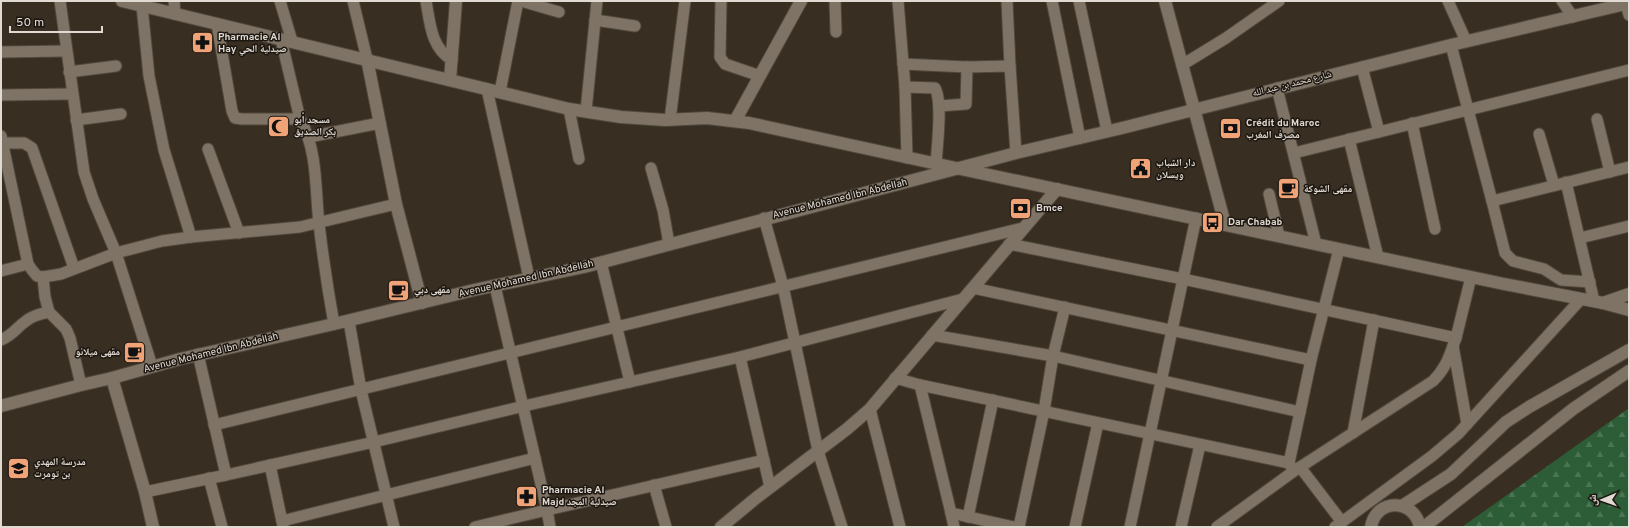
<svg xmlns="http://www.w3.org/2000/svg" width="1630" height="528" viewBox="0 0 1630 528" font-family="Overpass,'Noto Naskh Arabic',sans-serif">
<style>
.forest{fill:url(#forest-firs)}
.lines{fill:none;stroke-linecap:round;stroke-linejoin:round}
.minor-casing{stroke:#51493e;stroke-width:13}
.tertiary-casing{stroke:#51493e;stroke-width:14}
.minor{stroke:#7f7365;stroke-width:11}
.tertiary{stroke:#7f7365;stroke-width:12}
.labels{text-anchor:middle;dominant-baseline:central;stroke-width:3;stroke-linejoin:round;paint-order:stroke}
.poi-label{font-size:10px;font-weight:bold;fill:#e1dad2;stroke:#1c1711;text-anchor:start}
.street-label{font-size:10px;fill:#e1dad2;stroke:#1c1711}
</style>
<defs>
<pattern id="forest-firs" width="22" height="20" patternUnits="userSpaceOnUse"><rect width="22" height="20" fill="#2c5d36"/><path d="M5 1l3.5 6h-7zM16 11l3.5 6h-7z" fill="#4a7452"/></pattern>
</defs>
<rect width="100%" height="100%" fill="#382e21"/>
<polygon class="forest" points="1629,408 1629,527 1462,527"/>
<g class="lines">
<defs>
<g id="minor">
<polyline points="60,1 84,172 93,199 116,253 152,366"/>
<polyline points="174,1 175,14"/>
<polyline points="280,1 292,41"/>
<polyline points="353,1 367,59"/>
<path d="M426 1C430 23 431 48 452 60"/>
<polyline points="521,1 559,12"/>
<polyline points="721,1 720,57 725,64 760,76"/>
<polyline points="835,1 836,32"/>
<polyline points="898,1 905,87"/>
<polyline points="1007,1 1010,66"/>
<polyline points="1052,1 1080,138"/>
<polyline points="1079,1 1107,131"/>
<polyline points="1448,1 1466,41"/>
<polyline points="1562,1 1573,17"/>
<polyline points="1626,4 1629,15"/>
<polyline points="142,6 149,76 164,150 191,237"/>
<polyline points="595,20 635,26"/>
<polyline points="217,24 232,111 235,118 242,119 300,119 281,39"/>
<polyline points="1451,45 1492,201"/>
<polyline points="1,52 66,51"/>
<polyline points="903,64 967,67"/>
<polyline points="1182,65 1226,38 1279,1"/>
<polyline points="1362,67 1379,132"/>
<polyline points="69,72 116,66"/>
<polyline points="1277,88 1316,244"/>
<polyline points="487,89 529,278"/>
<polyline points="500,92 518,1"/>
<polyline points="1,95 72,94"/>
<polyline points="939,106 966,104 967,67 1010,66 1016,153"/>
<polyline points="569,109 579,159"/>
<polyline points="586,111 597,1"/>
<path d="M300 119C318 151 315 188 319 224 323 257 328 291 334 324"/>
<polyline points="1597,119 1610,172"/>
<polyline points="76,120 121,114"/>
<polyline points="670,120 685,1"/>
<polyline points="1412,123 1435,229"/>
<polyline points="1539,134 1554,185"/>
<polyline points="1,136 28,264 32,270 37,276 43,277 61,274 116,253 162,241 191,237 300,227 396,204"/>
<polyline points="309,137 380,123"/>
<polyline points="1349,139 1378,257"/>
<polyline points="3,143 24,143 32,148 74,268"/>
<polyline points="208,149 239,233"/>
<polyline points="1294,153 1629,70"/>
<path d="M907 158 905 87 935 88C943 102 937 146 936 164"/>
<polyline points="651,168 663,210 669,244"/>
<polyline points="1566,182 1594,301"/>
<polyline points="1269,194 1279,236"/>
<polyline points="764,218 783,286 818,451 842,527"/>
<polyline points="1580,238 1629,226"/>
<polyline points="1009,244 1183,279 1456,338 1471,277"/>
<polyline points="601,262 630,382"/>
<polyline points="1,271 28,264"/>
<polyline points="43,277 45,297 49,312 66,329 70,338 81,385"/>
<polyline points="1590,282 1561,280 1544,269 1513,261 1505,253 1492,201 1629,167"/>
<polyline points="495,286 547,510 764,460"/>
<polyline points="973,288 1311,360 1339,249"/>
<polyline points="349,321 361,390 394,527"/>
<polyline points="932,335 1053,356 1300,412 1311,360"/>
<path d="M1 340C13 335 16 328 26 321 33 315 41 314 49 312"/>
<polyline points="1453,346 1467,424"/>
<polyline points="740,357 770,487"/>
<polyline points="895,378 920,385 1289,463 1300,412"/>
<polyline points="920,385 951,513 1014,527"/>
<polyline points="870,409 900,527"/>
<polyline points="214,425 1023,228"/>
<polyline points="1353,433 1374,320"/>
<path d="M1289 463 1294 471 1433 381C1447 367 1449 356 1456 338"/>
<polyline points="270,465 283,526"/>
<polyline points="1300,467 1342,522"/>
<polyline points="226,475 374,442 524,406 740,357 963,299"/>
<polyline points="209,478 222,527"/>
<polyline points="654,485 666,527"/>
<polyline points="145,492 226,475 198,354"/>
<polyline points="951,513 954,527"/>
<polyline points="968,517 993,400"/>
<polyline points="282,521 535,458"/>
<polyline points="475,527 547,510 550,527"/>
<polyline points="1019,527 1044,411 1053,356 1065,307"/>
<polyline points="1075,527 1098,423"/>
<polyline points="1130,527 1196,218"/>
<polyline points="1181,527 1200,445"/>
<polyline points="1217,527 1294,471"/>
<polyline points="1335,527 1432,456 1458,434 1581,299"/>
</g>
<g id="tertiary">
<polyline points="122,1 569,109 621,117 665,120 707,118 749,123 956,168 1504,284 1603,303 1629,310"/>
<polyline points="1165,1 1225,224"/>
<polyline points="367,59 396,204 422,303"/>
<polyline points="450,80 456,1"/>
<polyline points="735,121 801,1"/>
<polyline points="1603,303 1629,294"/>
<polyline points="112,378 145,492 153,527"/>
<polyline points="1,406 81,385 112,378 180,359 334,324 474,290 584,267 1016,153 1122,128 1451,45 1629,3"/>
<polyline points="1402,506 1451,474 1506,422 1529,407 1629,350"/>
<polyline points="721,527 756,498 847,429 870,409 1057,189"/>
<path d="M1371 527C1376 498 1414 498 1420 527"/>
<polyline points="1424,527 1573,409 1629,371"/>
</g>
</defs>
<use href="#minor" class="minor-casing"/>
<use href="#tertiary" class="tertiary-casing"/>
<use href="#minor" class="minor"/>
<use href="#tertiary" class="tertiary"/>
</g>
<defs>
<symbol id="pharmacy-square" viewBox="-11 -11 22 22"><rect x="-9" y="-9" width="18" height="18" rx="4" fill="#efa377" stroke="#1c1711"/><path d="M-2-6h4v4h4v4h-4v4h-4v-4h-4v-4h4Z" fill="#111"/></symbol>
<symbol id="mosque-square" viewBox="-11 -11 22 22"><rect x="-9" y="-9" width="18" height="18" rx="4" fill="#efa377" stroke="#1c1711"/><path d="M3.5-4.9A6 6 0 1 0 3.5 4.9A5 5 0 1 1 3.5-4.9Z" fill="#111"/></symbol>
<symbol id="bank-square" viewBox="-11 -11 22 22"><rect x="-9" y="-9" width="18" height="18" rx="4" fill="#efa377" stroke="#1c1711"/><path d="M-6-4H6V4H-6ZM0-2.3a2.3 2.3 0 1 0 0 4.6a2.3 2.3 0 1 0 0-4.6Z" fill="#111"/></symbol>
<symbol id="civic-square" viewBox="-11 -11 22 22"><rect x="-9" y="-9" width="18" height="18" rx="4" fill="#efa377" stroke="#1c1711"/><path d="M-.6-6.5H3V-4.5H.6V-3L4-1V1h2V6H-6V1h2V-1L-.6-3ZM-1.2 2.5V6h2.4V2.5Z" fill="#111"/></symbol>
<symbol id="cafe-square" viewBox="-11 -11 22 22"><rect x="-9" y="-9" width="18" height="18" rx="4" fill="#efa377" stroke="#1c1711"/><path d="M-5.5-4.5H6V0H3Q3 3.5 0 3.5H-2.5Q-5.5 3.5-5.5 0ZM3-3.2v2h1.7v-2ZM-6 4.5H4V6H-6Z" fill="#111"/></symbol>
<symbol id="bus-square" viewBox="-11 -11 22 22"><rect x="-9" y="-9" width="18" height="18" rx="4" fill="#efa377" stroke="#1c1711"/><path d="M-5-6H5V4H4V6H2V4H-2V6H-4V4H-5ZM-3.5-4V0h7V-4ZM-3.5 1.2v1.5H-2V1.2ZM2 1.2v1.5H3.5V1.2Z" fill="#111"/></symbol>
<symbol id="school-square" viewBox="-11 -11 22 22"><rect x="-9" y="-9" width="18" height="18" rx="4" fill="#efa377" stroke="#1c1711"/><path d="M0-5L7-2L0 1L-7-2ZM-4 1L0 2.5L4 1V4Q0 6-4 4Z" fill="#111"/></symbol>
</defs>
<g fill-rule="evenodd">
<use href="#pharmacy-square" x="190" y="30" width="25" height="25"/>
<use href="#mosque-square" x="266" y="114" width="25" height="25"/>
<use href="#bank-square" x="1218" y="116" width="25" height="25"/>
<use href="#civic-square" x="1128" y="156" width="25" height="25"/>
<use href="#cafe-square" x="1276" y="176" width="25" height="25"/>
<use href="#bank-square" x="1008" y="196" width="25" height="25"/>
<use href="#bus-square" x="1200" y="210" width="25" height="25"/>
<use href="#cafe-square" x="386" y="278" width="25" height="25"/>
<use href="#cafe-square" x="122" y="340" width="25" height="25"/>
<use href="#school-square" x="6" y="456" width="25" height="25"/>
<use href="#pharmacy-square" x="514" y="484" width="25" height="25"/>
</g>
<g class="labels">
<g class="poi-label">
<text x="218" y="37">Pharmacie Al<tspan x="218" dy="12">Hay صيدلية الحي</tspan></text>
<text x="294" y="120">مسجد أبو<tspan x="294" dy="12">بكر الصديق</tspan></text>
<text x="1246" y="123">Crédit du Maroc<tspan x="1246" dy="12">مصرف المغرب</tspan></text>
<text x="1156" y="163">دار الشباب<tspan x="1156" dy="12">ويسلان</tspan></text>
<text x="1304" y="189">مقهى الشوكة</text>
<text x="1036" y="208">Bmce</text>
<text x="1228" y="222">Dar Chabab</text>
<text x="414" y="290">مقهى دبي</text>
<text x="120" y="352" text-anchor="end">مقهى ميلانو</text>
<text x="34" y="462">مدرسة المهدي<tspan x="34" dy="12">بن تومرت</tspan></text>
<text x="542" y="490">Pharmacie Al<tspan x="542" dy="12">Majd صيدلية المجد</tspan></text>
</g>
<g class="street-label">
<text transform="translate(1292 84) rotate(-14)">شارع محمد بن عبد الله</text>
<text transform="translate(840 199) rotate(-14)">Avenue Mohamed Ibn Abdellah</text>
<text transform="translate(526 279) rotate(-13)">Avenue Mohamed Ibn Abdellah</text>
<text transform="translate(211 353) rotate(-14)">Avenue Mohamed Ibn Abdellah</text>
</g>
</g>
<rect width="1630" height="528" fill="none" stroke="#e1dad2" stroke-width="4"/>
<g transform="translate(1602 500) rotate(268)" stroke="#1c1711" stroke-width="3" paint-order="stroke">
<path d="M0-3L7 15L0 10L-7 15Z" fill="#e1dad2"/>
<text y="-6" font-size="11" font-weight="bold" text-anchor="middle" fill="#e1dad2">ش</text>
</g>
<path d="M10 26v6h92v-6" fill="none" stroke="#e1dad2" stroke-width="2"/>
<text x="16" y="26" font-size="12" fill="#e1dad2" stroke="#1c1711" stroke-width="3" paint-order="stroke">50 m</text>
</svg>
